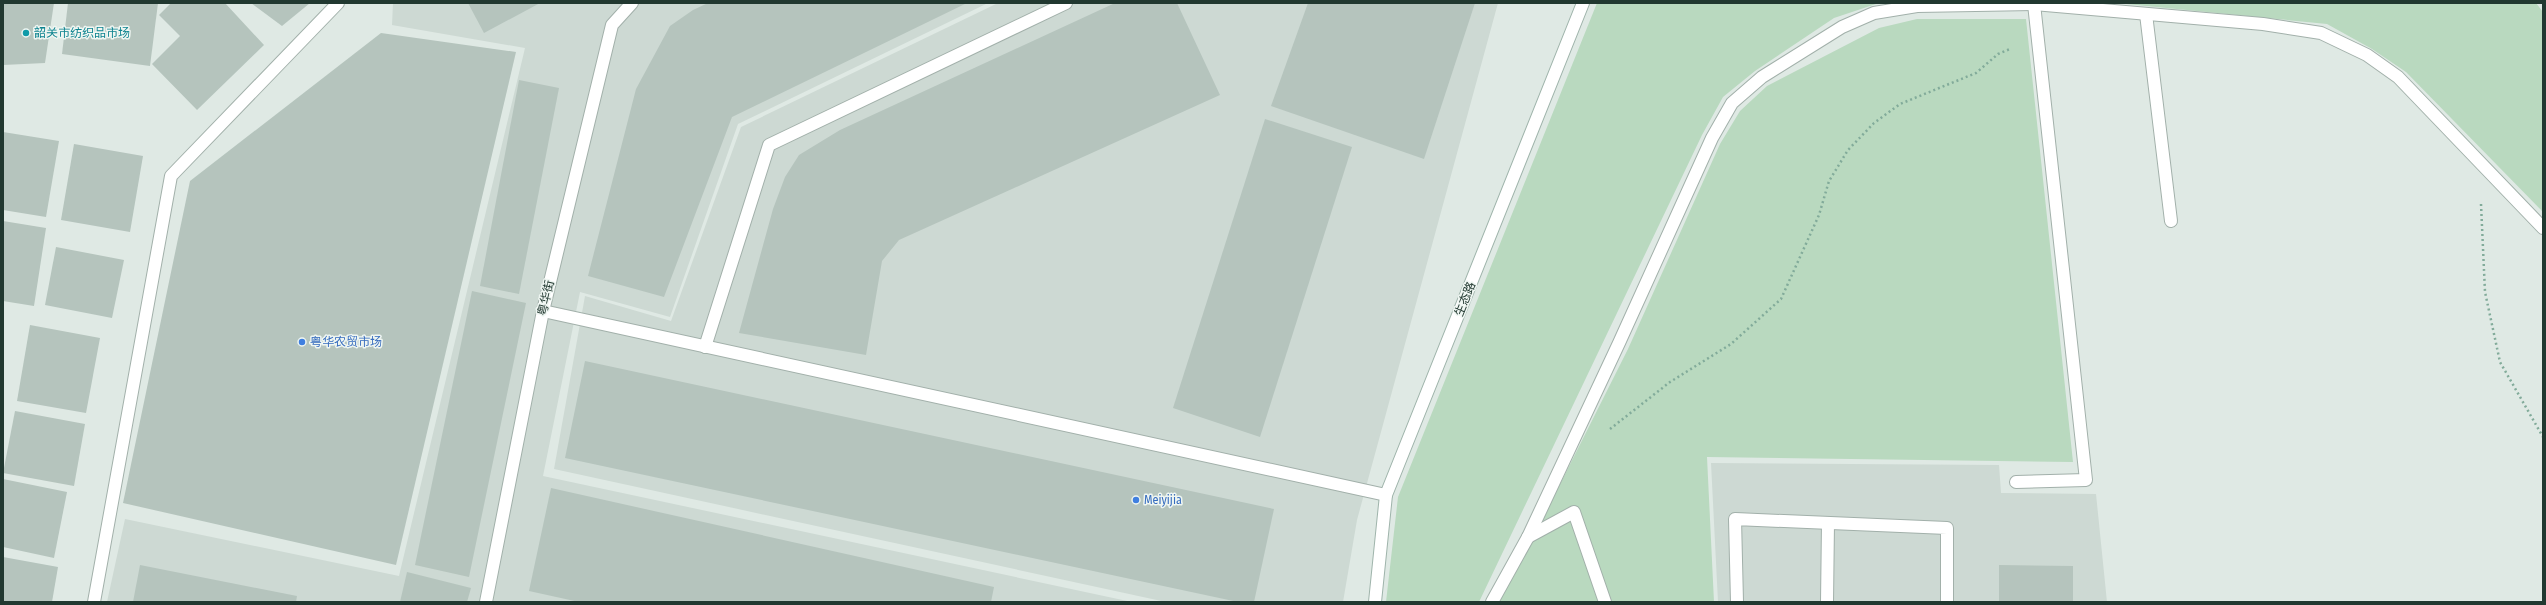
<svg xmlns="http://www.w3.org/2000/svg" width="2546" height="605" viewBox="0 0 2546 605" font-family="'Fira Sans Condensed','Noto Sans SC',sans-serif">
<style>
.built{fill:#cdd9d3}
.green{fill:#b9d9bf}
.building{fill:#b5c4bd}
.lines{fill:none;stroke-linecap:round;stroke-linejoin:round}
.lane-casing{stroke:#a2b0aa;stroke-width:14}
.street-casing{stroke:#a2b0aa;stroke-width:14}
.secondary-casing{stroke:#9fb4ab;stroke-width:14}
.path{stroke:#82ab9a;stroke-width:2.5;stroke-dasharray:2 3;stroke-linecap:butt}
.lane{stroke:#fff;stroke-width:12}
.street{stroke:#fff;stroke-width:12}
.secondary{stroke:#fff;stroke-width:12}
.culture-dot{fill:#0f9aa8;stroke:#eff6f2;stroke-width:1.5}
.shop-dot{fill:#3f7fe0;stroke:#eff6f2;stroke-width:1.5}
.labels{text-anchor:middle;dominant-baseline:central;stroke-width:3;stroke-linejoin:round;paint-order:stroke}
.culture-label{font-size:12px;fill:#0d838f;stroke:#eff6f2;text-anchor:start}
.street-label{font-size:12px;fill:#213830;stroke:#eff6f2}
.shop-label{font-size:12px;fill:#366cbe;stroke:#eff6f2;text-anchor:start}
</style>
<rect width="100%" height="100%" fill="#dfe9e4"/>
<g class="built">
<polygon points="393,3 988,3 738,124 670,317 580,292 543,476 1132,602 107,602 125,519 399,576 525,48 392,25"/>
<polygon points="998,3 1498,3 1357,520 1343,602 1166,602 554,469 585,296 671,321 741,127"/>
<polygon points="1711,463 1999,465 2001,493 2096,494 2107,602 1718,602"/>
</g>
<g class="green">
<polygon points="1597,3 1879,3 1834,18 1755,71 1723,97 1702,135 1479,602 1386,602 1398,497"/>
<polygon points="2116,3 2536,3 2543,12 2543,212 2406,72 2372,49 2327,24"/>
<polygon points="1917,19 2026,19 2073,462 1707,457 1714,602 1496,602 1540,524 1628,349 1720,144 1740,111 1767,86 1879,28"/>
</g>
<g class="building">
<polygon points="3,3 54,3 45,63 3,65"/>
<polygon points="68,3 158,3 150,66 62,54"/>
<polygon points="171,3 225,3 264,45 197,110 152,64 180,36 159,15"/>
<polygon points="251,3 310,3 282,26"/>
<polygon points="468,3 540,3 484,33"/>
<polygon points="708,3 967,3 732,117 664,297 588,276 636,89 670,26 693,10"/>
<polygon points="1115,3 1177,3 1220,95 899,240 882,261 866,355 739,333 773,209 785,177 799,155 840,130"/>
<polygon points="1308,3 1475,3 1424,159 1271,106"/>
<polygon points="381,33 516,52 396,565 123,503 190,181"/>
<polygon points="519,80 559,88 519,294 480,286"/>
<polygon points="1265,119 1352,147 1260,437 1173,408"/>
<polygon points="3,132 59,141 46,217 3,210"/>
<polygon points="74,144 143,156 130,232 61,220"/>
<polygon points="3,221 46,228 34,306 3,301"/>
<polygon points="56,247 124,260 112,318 45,305"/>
<polygon points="472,291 526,303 469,577 415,565"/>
<polygon points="30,325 100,338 86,413 17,401"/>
<polygon points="585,361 1274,509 1254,602 1238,602 565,458"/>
<polygon points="15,411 85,424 74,486 3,473"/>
<polygon points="3,479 67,492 54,558 3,547"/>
<polygon points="551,488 994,587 991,602 579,602 529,591"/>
<polygon points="3,557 58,567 52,602 3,602"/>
<polygon points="140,565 297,596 296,602 133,602"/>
<polygon points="1999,565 2073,566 2073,602 1999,602"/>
<polygon points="407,572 471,588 467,602 400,602"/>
</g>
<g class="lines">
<defs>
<g id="lane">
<polyline points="2146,14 2171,221"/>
<polyline points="543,311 1386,495"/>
<polyline points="705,347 769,145 1066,3"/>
<polyline points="2016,482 2086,480 2034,4"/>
<polyline points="1528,537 1574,512 1605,602"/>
<polyline points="486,602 543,311 612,25 632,3"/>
<polyline points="1737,602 1735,519 1947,528 1947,602"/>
<polyline points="1827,602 1828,523"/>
</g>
<g id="street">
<polyline points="94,602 171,176 338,3"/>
<polyline points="1492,602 1528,537 1619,343 1712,138 1732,103 1762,77 1842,27 1874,13 1917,6 2034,4 2263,24 2321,33 2367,55 2398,77 2543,228"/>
</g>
<polyline id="secondary" points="1375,602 1386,495 1583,3"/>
</defs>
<use href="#lane" class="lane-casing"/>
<use href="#street" class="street-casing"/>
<use href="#secondary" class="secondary-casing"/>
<g class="path">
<polyline points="2481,204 2485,292 2500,362 2543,437"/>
<polyline points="1610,429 1670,382 1731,344 1781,299 1819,215 1829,181 1848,150 1874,123 1900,104 1976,73 1998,54 2010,49"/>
</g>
<use href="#lane" class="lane"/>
<use href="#street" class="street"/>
<use href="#secondary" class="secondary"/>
</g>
<circle class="culture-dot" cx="26" cy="33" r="4"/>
<g class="shop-dot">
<circle cx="302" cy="342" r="4"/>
<circle cx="1136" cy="500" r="4"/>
</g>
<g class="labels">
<g class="culture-label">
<text x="34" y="33">韶关市纺织品市场</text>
</g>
<g class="street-label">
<text transform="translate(546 298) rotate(-77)">粤华街</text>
<text transform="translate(1465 299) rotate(-68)">生态路</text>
</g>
<g class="shop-label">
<text x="310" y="342">粤华农贸市场</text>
<text x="1144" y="500">Meiyijia</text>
</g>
</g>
<rect width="2546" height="605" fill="none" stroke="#213830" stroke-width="8"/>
</svg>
